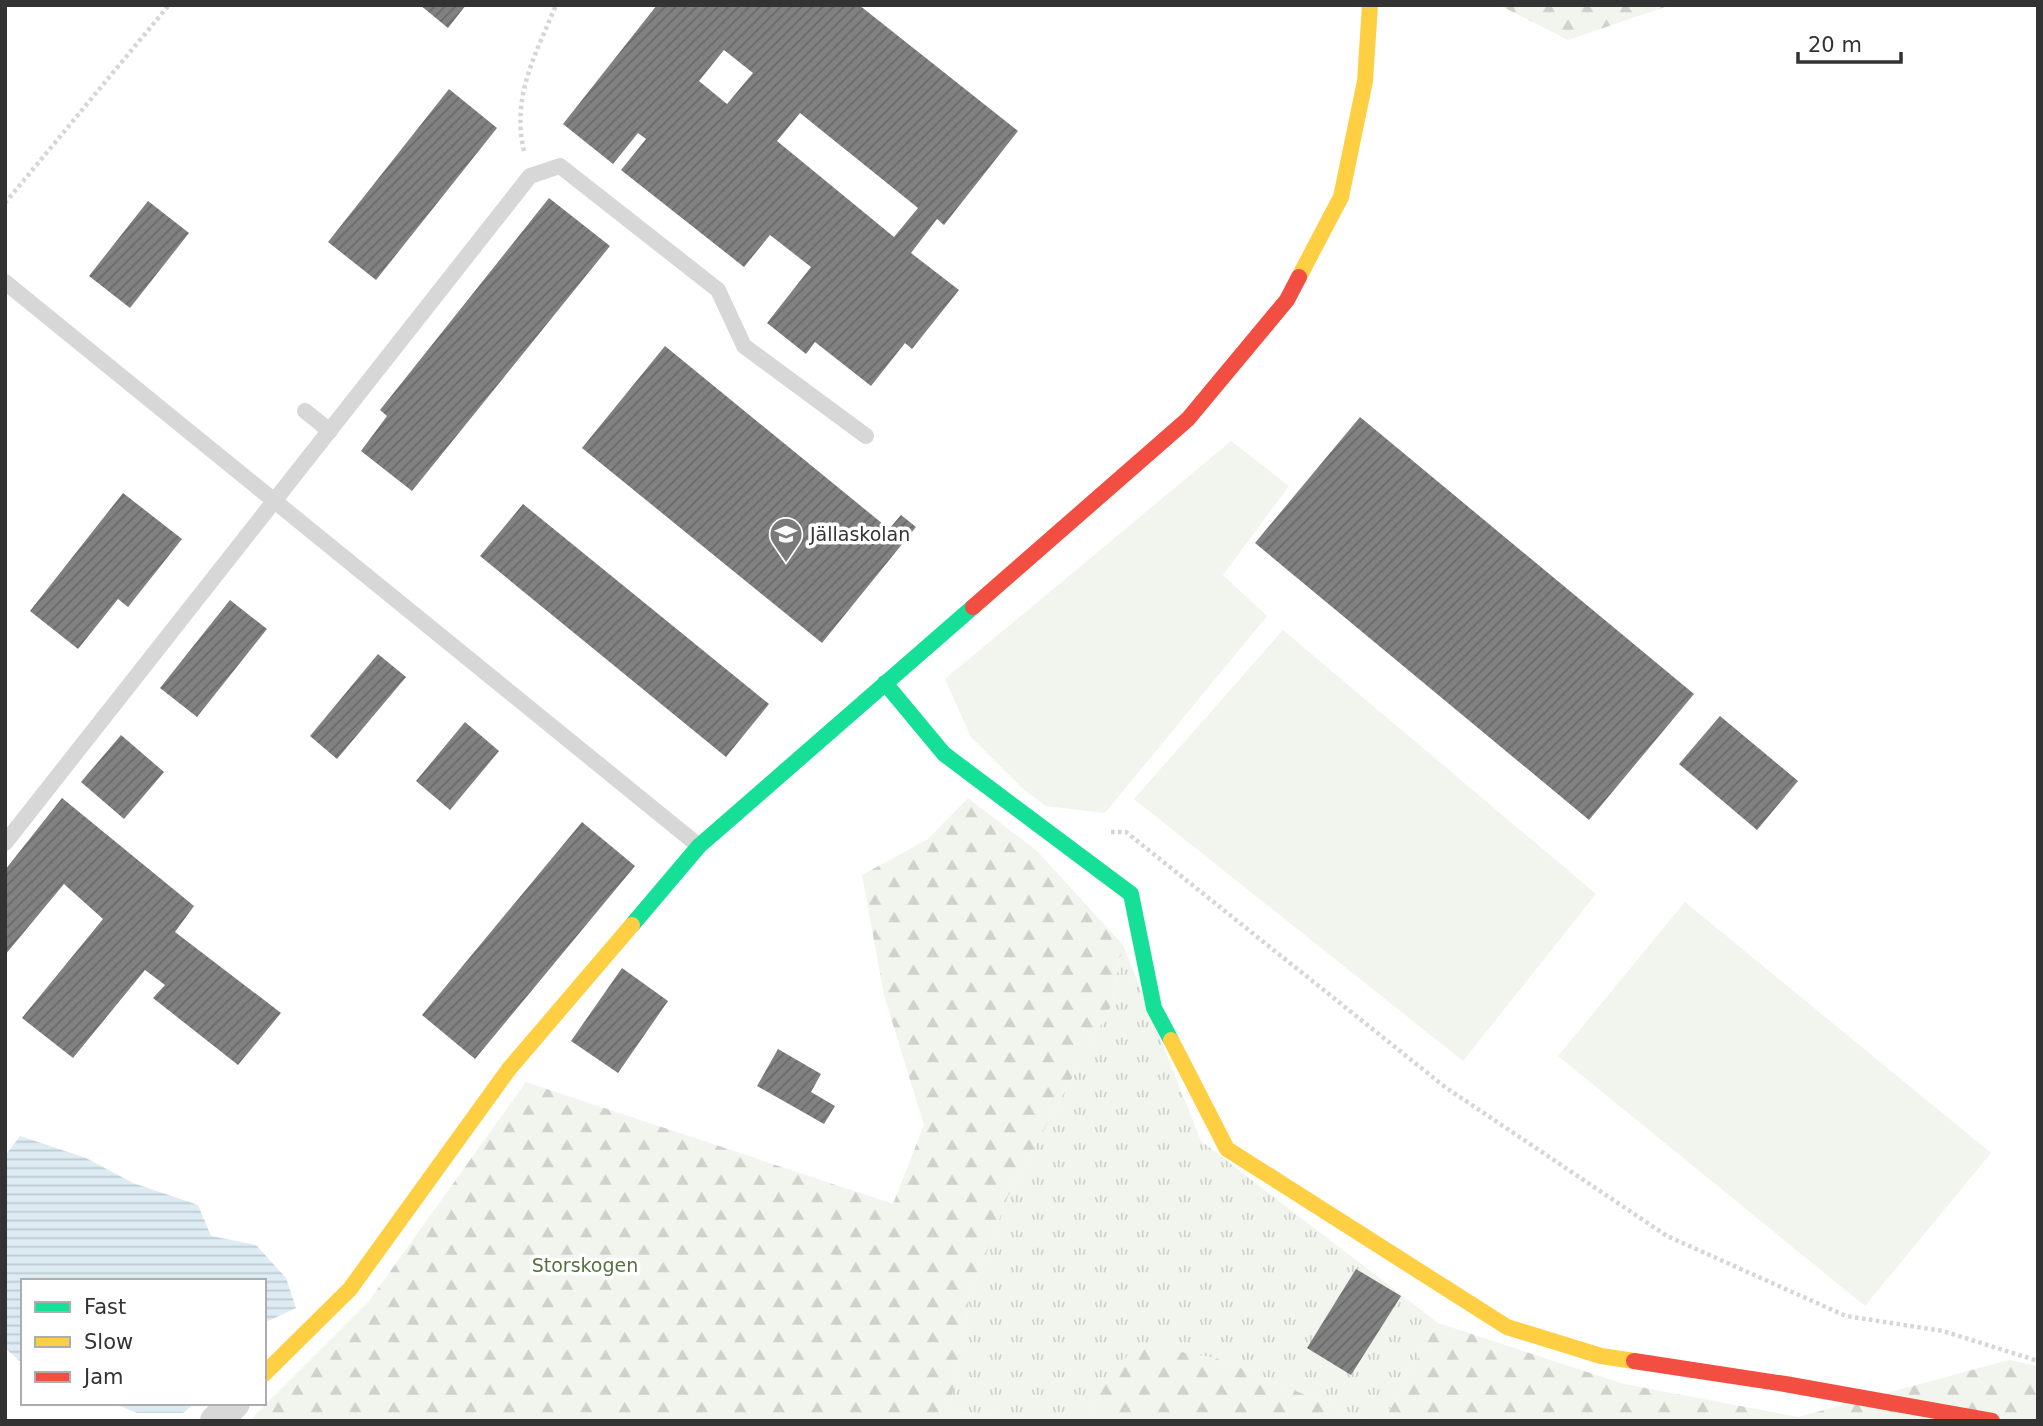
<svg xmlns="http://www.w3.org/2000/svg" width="2043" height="1426" viewBox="0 0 2043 1426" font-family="'DejaVu Sans',sans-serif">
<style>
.grass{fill:url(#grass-tufts)}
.forest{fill:url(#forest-firs)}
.garden{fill:#f1f5ed}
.water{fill:url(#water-rules)}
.building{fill:url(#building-hatch);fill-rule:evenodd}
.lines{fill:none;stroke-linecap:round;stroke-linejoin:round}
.path{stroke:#d6d6d6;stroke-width:4.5;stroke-dasharray:3.5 3.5;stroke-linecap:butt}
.lane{stroke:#d7d7d7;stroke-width:16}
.street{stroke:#d7d7d7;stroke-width:32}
.fast{stroke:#16e098;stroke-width:16}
.slow{stroke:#ffcf43;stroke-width:16}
.jam{stroke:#f24e42;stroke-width:16}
.labels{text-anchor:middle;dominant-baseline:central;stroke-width:7;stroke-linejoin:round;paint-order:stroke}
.poi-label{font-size:19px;fill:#333;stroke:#fff;text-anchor:start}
.park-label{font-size:19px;fill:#56703f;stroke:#fff}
</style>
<defs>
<pattern id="grass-tufts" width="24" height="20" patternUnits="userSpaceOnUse" patternTransform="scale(1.75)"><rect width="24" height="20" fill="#f1f5ed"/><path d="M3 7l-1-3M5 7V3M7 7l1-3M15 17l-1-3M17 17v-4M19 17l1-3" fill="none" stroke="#cfd2cc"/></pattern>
<pattern id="forest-firs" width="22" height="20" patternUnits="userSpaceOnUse" patternTransform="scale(1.75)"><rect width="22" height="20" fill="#f1f5ed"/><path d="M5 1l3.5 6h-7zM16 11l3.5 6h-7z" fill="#cfd2cc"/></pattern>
<pattern id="water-rules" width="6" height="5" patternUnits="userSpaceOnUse" patternTransform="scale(1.75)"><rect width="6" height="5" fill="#ddebf3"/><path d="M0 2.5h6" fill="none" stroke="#becad1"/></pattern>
<pattern id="building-hatch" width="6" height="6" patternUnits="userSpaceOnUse" patternTransform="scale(1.75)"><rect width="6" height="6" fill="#818181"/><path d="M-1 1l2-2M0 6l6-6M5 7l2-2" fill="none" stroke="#6a6a6a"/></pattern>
</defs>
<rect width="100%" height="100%" fill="#fff"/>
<polygon class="grass" points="1123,945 1201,1141 1438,1323 1383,1421 1369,1421 1216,1358 1090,1400 1098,1421 1005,1421 1003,1415 949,1413 969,1300 1008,1196 1110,1008"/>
<g class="forest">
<polygon points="1499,5 1671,5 1568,40"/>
<polygon points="968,798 1037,851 1123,945 1110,1008 1008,1196 969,1300 949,1413 1004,1415 1005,1421 249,1421 369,1301 526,1082 893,1204 924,1125 884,995 862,875 928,839"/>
<polygon points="1438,1323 1624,1384 1798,1417 2009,1360 2038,1366 2038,1421 1383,1421"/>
<polygon points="1133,1349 1168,1350 1216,1358 1369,1421 1098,1421 1090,1400"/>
</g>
<g class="garden">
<polygon points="1231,441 1289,486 1223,575 1267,616 1105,813 1046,806 1024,790 971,737 945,679"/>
<polygon points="1283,630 1596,894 1463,1061 1134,799"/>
<polygon points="1685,902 1991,1153 1865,1306 1558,1056"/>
</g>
<g class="water">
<polygon points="20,1136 86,1158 133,1183 198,1205 211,1236 256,1245 286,1278 296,1308 264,1323 264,1281 23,1281 23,1364 5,1348 5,1156"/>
<polygon points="113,1403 195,1403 183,1413 137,1413"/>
</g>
<g class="building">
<polygon points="420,5 466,5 448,28"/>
<path d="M657 5H859L1018 131 944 225 937 219 911 253 959 290 912 349 905 343 871 386 815 342 806 354 767 323 811 267 770 235 744 267 621 170 646 139 638 133 613 164 563 124ZM724 50 753 73 727 104 699 81ZM800 113 918 208 894 237 777 141Z"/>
<polygon points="449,89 497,128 376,280 328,242"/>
<polygon points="549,198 610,246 412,491 361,451 387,416 380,410"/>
<polygon points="148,201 189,233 130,308 89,276"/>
<polygon points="665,346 889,529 901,515 916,527 822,643 582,448"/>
<polygon points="1360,417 1694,694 1589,820 1255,543"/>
<polygon points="123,493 182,539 128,607 118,599 78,649 30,611"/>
<polygon points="523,504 769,704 726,757 480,556"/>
<polygon points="230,600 267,629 197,717 160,688"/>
<polygon points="378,654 406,677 337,759 310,736"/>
<polygon points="1720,716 1798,781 1757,830 1679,764"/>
<polygon points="465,722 499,751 450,810 416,781"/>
<polygon points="121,735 164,772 124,819 81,782"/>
<polygon points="62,798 194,906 175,932 281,1013 238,1065 153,998 165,985 145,970 73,1058 22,1018 103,919 64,884 5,955 5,870"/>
<polygon points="582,822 635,866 475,1059 422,1015"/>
<polygon points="622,968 668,1001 618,1073 571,1041"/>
<polygon points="778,1049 821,1074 811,1092 835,1106 824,1124 757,1086"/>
<polygon points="1356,1269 1401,1296 1351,1375 1307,1348"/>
</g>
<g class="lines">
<g class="path">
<path d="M524 151C511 96 536 54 556 5"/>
<polyline points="5,203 169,5"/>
<polyline points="1111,832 1126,832 1445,1087 1667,1236 1846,1316 1943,1331 2038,1361"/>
</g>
<g class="lane">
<polyline points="5,282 699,846"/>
<polyline points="305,411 330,431"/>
<polyline points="5,843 530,176 560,166 718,290 744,346 866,436"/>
</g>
<polyline class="street" points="216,1421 234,1403"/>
<g class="fast">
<polyline points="885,683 944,754 1131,894 1154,1008 1171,1040"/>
<polyline points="632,925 699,846 973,607"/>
</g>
<g class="slow">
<polyline points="1299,277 1341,197 1365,81 1370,5"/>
<polyline points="1171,1040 1227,1149 1507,1327 1601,1356 1634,1361"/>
<polyline points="264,1374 350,1289 509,1069 632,925"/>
</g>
<g class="jam">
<polyline points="973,607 1188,419 1287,300 1299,277"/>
<polyline points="1634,1361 1785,1384 1992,1421"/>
</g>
</g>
<defs>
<symbol id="school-pin" viewBox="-11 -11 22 30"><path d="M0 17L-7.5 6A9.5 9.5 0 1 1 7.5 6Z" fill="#7a7a7a" stroke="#fff"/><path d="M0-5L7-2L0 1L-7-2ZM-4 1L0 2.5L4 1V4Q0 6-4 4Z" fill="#fff"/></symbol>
</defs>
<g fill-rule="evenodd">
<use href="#school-pin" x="767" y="515" width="38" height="52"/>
</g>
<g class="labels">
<g class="poi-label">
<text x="810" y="534">Jällaskolan</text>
</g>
<g class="park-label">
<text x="585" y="1265">Storskogen</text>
</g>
</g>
<rect width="2043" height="1426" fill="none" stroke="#333333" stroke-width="14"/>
<rect x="21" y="1279" width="245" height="126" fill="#ffffff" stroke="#adadad" stroke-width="2"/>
<rect x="35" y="1302" width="35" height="10" fill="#16e098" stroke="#adadad" stroke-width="2"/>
<text x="84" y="1314" font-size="21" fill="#333333">Fast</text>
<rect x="35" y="1337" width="35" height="10" fill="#ffcf43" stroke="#adadad" stroke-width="2"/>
<text x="84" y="1349" font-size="21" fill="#333333">Slow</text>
<rect x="35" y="1372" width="35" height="10" fill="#f24e42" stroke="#adadad" stroke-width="2"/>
<text x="84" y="1384" font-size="21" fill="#333333">Jam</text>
<path d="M1798 52v10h103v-10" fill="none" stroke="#333333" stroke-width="3.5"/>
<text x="1808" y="52" font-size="21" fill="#333333" stroke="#ffffff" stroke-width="5" paint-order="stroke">20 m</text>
</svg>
